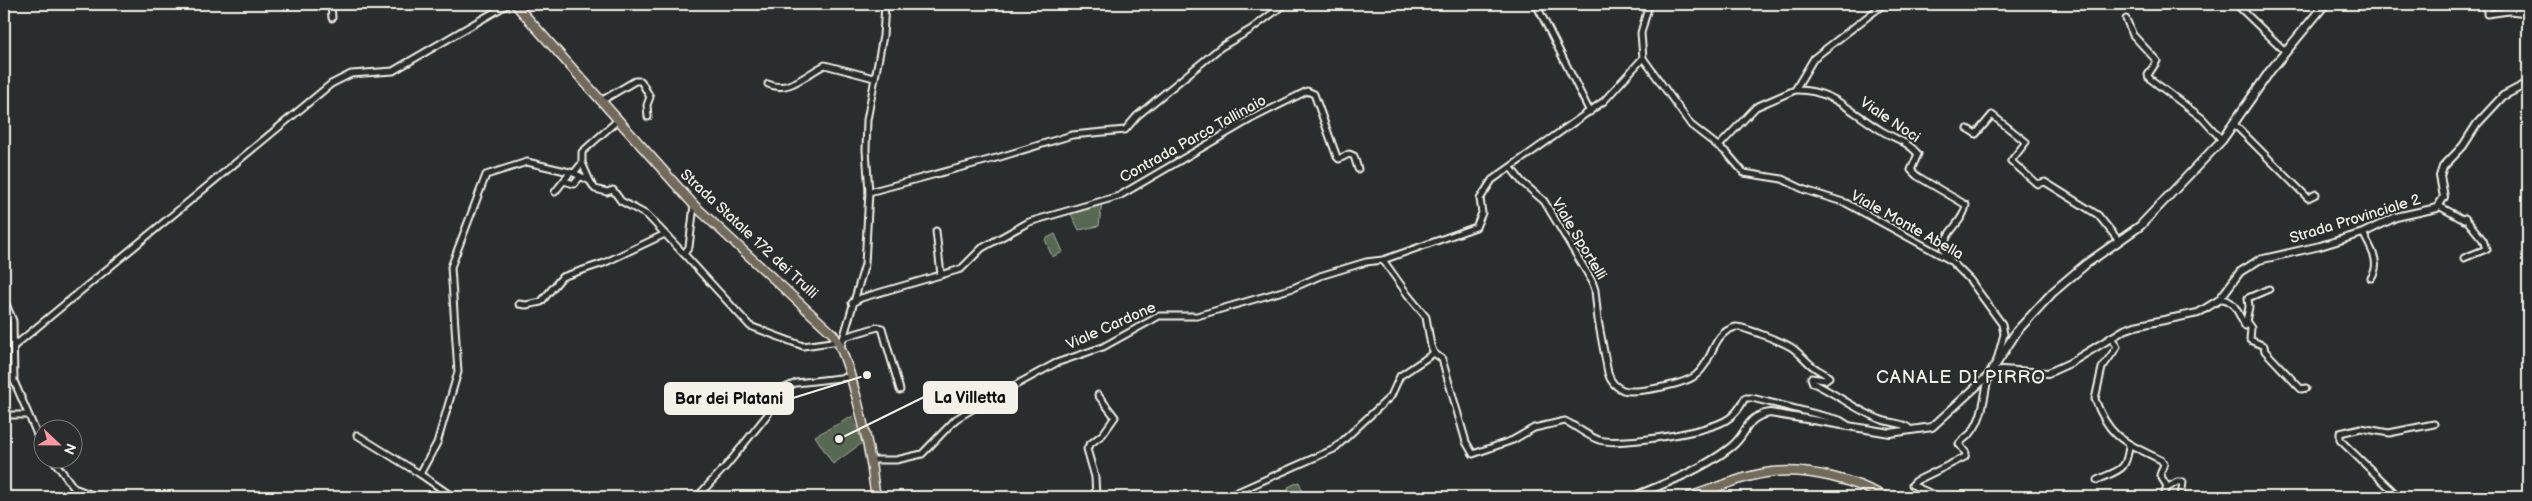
<svg xmlns="http://www.w3.org/2000/svg" width="2532" height="501" viewBox="0 0 2532 501" font-family="'Balsamiq Sans',sans-serif">
<style>
.green{fill:#586953;stroke:#a6ad9e}
.lines{fill:none;stroke-linecap:round;stroke-linejoin:round}
.minor-casing{stroke:#f4f1e8;stroke-width:9}
.tertiary-casing{stroke:#f4f1e8;stroke-width:10}
.secondary-casing{stroke:#f4f1e8;stroke-width:11}
.primary-casing{stroke:#f4f1e8;stroke-width:11}
.minor{stroke:#2a2d2e;stroke-width:5}
.tertiary{stroke:#2a2d2e;stroke-width:6}
.secondary{stroke:#2a2d2e;stroke-width:7}
.primary{stroke:#726b5a;stroke-width:8}
.labels{text-anchor:middle;dominant-baseline:central;stroke-width:4;stroke-linejoin:round;paint-order:stroke}
.street-label{font-size:15px;fill:#f4f1e8;stroke:#2a2d2e}
.quarter-label{font-size:18px;letter-spacing:1px;fill:#f4f1e8;stroke:#2a2d2e}
.leader{fill:none;stroke:#f4f1e8;stroke-width:2}
.callout-dot{fill:#f4f1e8;stroke:#2a2d2e;stroke-width:2}
.callout{fill:#f4f1e8;stroke:#f4f1e8;stroke-width:2}
.callout-label{font-size:16px;text-anchor:middle;font-weight:bold;fill:#111}
</style>
<rect width="100%" height="100%" fill="#2a2d2e"/>
<filter id="ink" filterUnits="userSpaceOnUse"><feTurbulence type="fractalNoise" baseFrequency=".02" numOctaves="2"/><feDisplacementMap in="SourceGraphic" scale="10" xChannelSelector="R" yChannelSelector="G"/><feConvolveMatrix kernelMatrix="1 2 1 2 8 2 1 2 1" color-interpolation-filters="sRGB"/></filter>
<g filter="url(#ink)">
<g class="green">
<polygon points="1102,201 1099,226 1079,230 1070,212"/>
<polygon points="1055,234 1063,252 1052,257 1045,239"/>
<polygon points="853,416 862,443 833,464 815,436"/>
<polygon points="1299,482 1305,497 1292,497 1288,487"/>
</g>
<g class="lines">
<defs>
<g id="minor">
<polyline points="331,4 332,18"/>
<polyline points="1536,4 1590,112"/>
<polyline points="2236,4 2286,52"/>
<polyline points="2492,4 2487,9 2487,14 2509,11 2528,13"/>
<polyline points="2126,19 2133,35 2157,61 2148,75 2149,78 2202,118 2222,140"/>
<polyline points="1643,58 1691,125 1727,153 1744,173 1782,179 1805,190 1846,203 1950,260 1970,280 2002,324 2004,334 1997,360"/>
<polyline points="1643,58 1641,33 1649,4"/>
<path d="M768 84C789 94 807 73 825 65L874 78"/>
<path d="M1795 90C1832 89 1852 113 1882 131 1895 139 1907 141 1918 154L1911 170 1917 176 1966 205C1964 222 1945 231 1943 249L1950 260"/>
<polyline points="601,101 635,81 641,81 650,97 647,105 648,117"/>
<polyline points="2234,124 2308,198 2316,194"/>
<polyline points="1968,129 1976,134 1992,115 2026,142 2011,161 2037,184 2045,182 2098,215 2119,241"/>
<polyline points="1719,146 1756,107 1795,90 1814,58 1884,4"/>
<path d="M1511 168 1522 182 1544 201 1592 281 1595 290 1598 320 1608 373C1610 380 1615 387 1623 390 1636 394 1686 384 1696 375 1714 361 1711 333 1736 327 1742 326 1782 342 1789 346 1797 350 1803 358 1810 364 1815 369 1823 372 1829 377L1825 380 1811 378 1813 383C1837 394 1857 411 1882 420 1890 423 1907 423 1910 430"/>
<polyline points="574,173 590,181 582,163"/>
<polyline points="564,181 574,184 580,177"/>
<polyline points="590,181 595,189 607,192 613,190 621,201 647,215 665,234"/>
<polyline points="555,192 570,173"/>
<polyline points="869,192 1000,157 1072,135 1125,130 1137,116 1221,47 1250,30 1285,4"/>
<polyline points="694,205 689,247 684,254 750,326 803,346 839,341"/>
<polyline points="2439,206 2464,220 2465,218 2483,240 2486,249 2464,258"/>
<polyline points="936,231 941,275"/>
<path d="M2363 233C2370 247 2382 263 2371 278"/>
<path d="M1383 260 1408 295 1426 317 1431 346 1434 353 1442 359 1466 442 1473 454 1513 440 1534 428 1565 421C1576 426 1587 436 1599 440 1620 446 1710 432 1728 419 1736 414 1741 406 1745 398H1752L1840 420 1848 425"/>
<polyline points="4,299 13,321 14,381 42,446"/>
<path d="M2220 299C2234 298 2239 315 2245 326L2249 307 2248 298 2269 289"/>
<polyline points="852,303 861,298 961,269 982,248 1029,222 1119,196 1251,119 1307,91 1314,94 1337,157 1339,159 1349,154 1354,156 1358,169"/>
<polyline points="519,304 526,305 541,302 562,277 604,263 665,234 684,254"/>
<polyline points="2246,321 2251,328 2250,340 2264,346 2265,351 2301,389 2306,388"/>
<polyline points="844,337 878,327 882,328 900,390"/>
<path d="M2111 337 2117 347 2102 368 2095 399C2110 440 2126 442 2161 460L2164 464 2160 475 2167 486 2164 497"/>
<polyline points="841,346 865,264 869,192 866,150 867,120 883,36 885,4"/>
<polyline points="13,347 331,84 351,74 393,71 508,4"/>
<polyline points="4,415 27,415"/>
<polyline points="357,435 420,474"/>
<polyline points="52,458 74,488 98,497"/>
<polyline points="871,460 896,460 922,454 956,419 981,404 1056,363 1103,347 1159,316 1197,316 1293,288 1320,276 1366,262 1383,260 1476,227 1482,213 1480,199 1492,180 1604,101 1643,58"/>
<path d="M2097 480C2120 469 2126 472 2129 446"/>
<polyline points="2167,488 2177,482 2183,482 2181,497"/>
<polyline points="453,497 420,474 437,443 458,372 451,267 486,175 527,162 574,173 582,163 582,152 618,120"/>
<polyline points="697,497 727,465 768,414 780,390 796,383 849,377"/>
<polyline points="1096,497 1095,477 1087,449 1089,445 1103,434 1115,417 1098,395"/>
<polyline points="1226,497 1334,449 1391,396 1400,376 1434,353"/>
<path d="M1939 497 1912 485 1916 481 1965 457 1966 453 1959 444C1962 440 1967 437 1971 433 1984 417 1984 394 1989 375"/>
<polyline points="2399,497 2340,440 2340,433 2361,428 2389,433 2434,424"/>
<polyline points="2440,497 2448,495 2460,497"/>
</g>
<path id="tertiary" d="M1632 497C1665 484 1703 469 1731 447 1749 433 1744 417 1770 413L1890 433 1932 427 1989 375 2002 370 2048 373 2070 363 2124 330 2135 326 2198 313 2219 300 2240 272 2259 260 2320 246 2363 233 2396 217 2437 208 2444 197 2440 176 2443 167 2463 146 2477 124 2503 96 2528 83"/>
<polyline id="secondary" points="1989,375 2017,331 2053,292 2086,264 2140,226 2222,140 2270,71 2325,4"/>
<g id="primary">
<path d="M515 4 694 205 833 334C849 356 866 434 871 463 873 474 873 487 877 497"/>
<path d="M1689 497C1716 488 1745 475 1773 472 1809 468 1854 480 1885 497"/>
</g>
</defs>
<use href="#minor" class="minor-casing"/>
<use href="#tertiary" class="tertiary-casing"/>
<use href="#secondary" class="secondary-casing"/>
<use href="#primary" class="primary-casing"/>
<use href="#minor" class="minor"/>
<use href="#tertiary" class="tertiary"/>
<use href="#secondary" class="secondary"/>
<use href="#primary" class="primary"/>
</g>
</g>
<g class="labels">
<g class="street-label">
<text transform="translate(1890 120) rotate(34)">Viale Noci</text>
<text transform="translate(1193 139) rotate(-29)">Contrada Parco Tallinaio</text>
<text transform="translate(2355 219) rotate(-17)">Strada Provinciale 2</text>
<text transform="translate(1907 225) rotate(29)">Viale Monte Abella</text>
<text transform="translate(749 234) rotate(43)">Strada Statale 172 dei Trulli</text>
<text transform="translate(1579 239) rotate(59)">Viale Sportelli</text>
<text transform="translate(1111 326) rotate(-24)">Viale Cardone</text>
</g>
<g class="quarter-label">
<text x="1961" y="377">CANALE DI PIRRO</text>
</g>
</g>
<path class="leader" d="M839 439L924 397M867 375L793 398"/>
<g class="callout-dot">
<circle cx="839" cy="439" r="5"/>
<circle cx="867" cy="375" r="5"/>
</g>
<g class="callout">
<rect x="924" y="382" width="93" height="31" rx="5"/>
<rect x="665" y="383" width="128" height="31" rx="5"/>
</g>
<g class="callout-label">
<text x="970" y="403">La Villetta</text>
<text x="729" y="404">Bar dei Platani</text>
</g>
<rect width="2532" height="501" fill="none" stroke="#2a2d2e" stroke-width="20"/>
<rect x="10" y="10" width="2512" height="481" fill="none" stroke="#f4f1e8" stroke-width="2" filter="url(#ink)"/>
<g transform="translate(58 444) rotate(112)"><circle r="24" fill="#2a2d2e" stroke="#7b7b78"/>
<path d="M0-4L9 19L0 12L-9 19Z" fill="#ff9aa2"/>
<text y="-8" font-size="14" font-weight="bold" text-anchor="middle" fill="#f4f1e8">N</text>
</g>
</svg>
